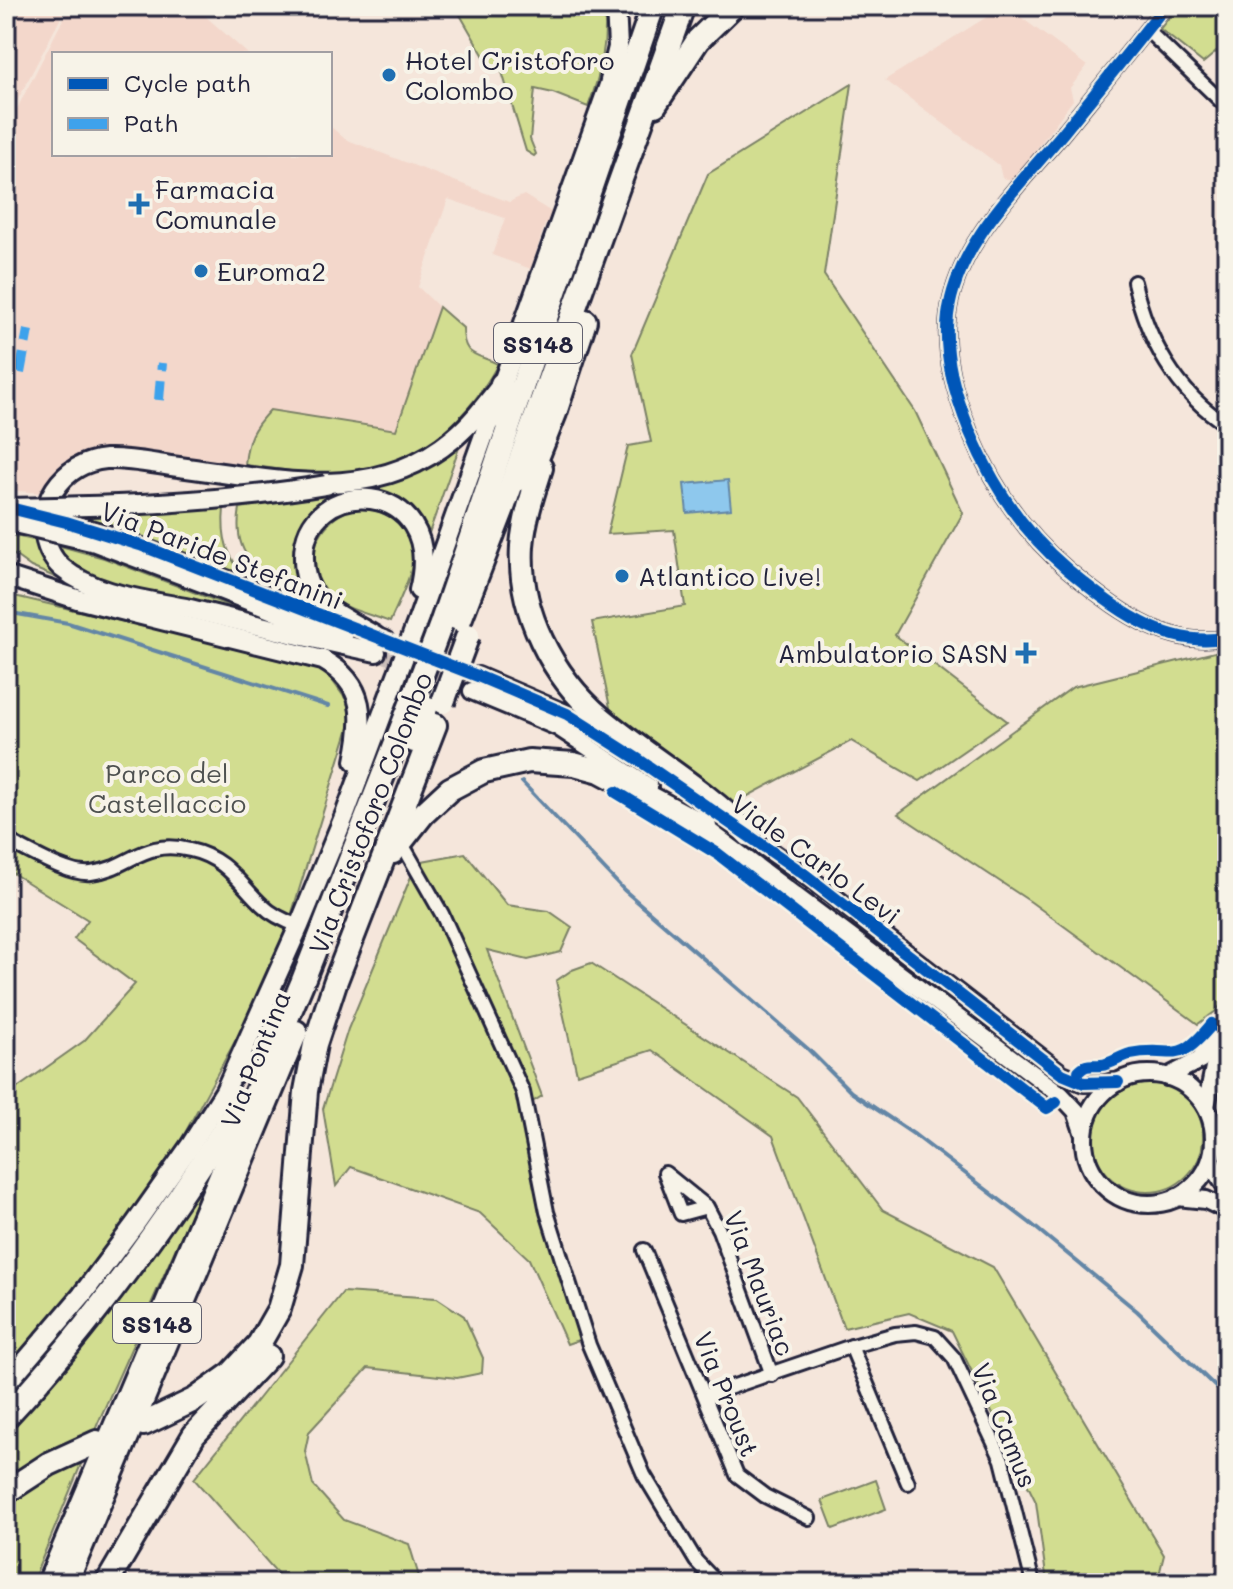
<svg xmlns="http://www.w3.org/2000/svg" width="1233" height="1589" viewBox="0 0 1233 1589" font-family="Mali,sans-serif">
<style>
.built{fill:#f3d7cb}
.green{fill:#d2dd90;stroke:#7a8066;stroke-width:2}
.water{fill:#8ec8ed;stroke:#6386a6;stroke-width:2}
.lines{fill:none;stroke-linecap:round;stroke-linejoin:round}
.stream{stroke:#6386a6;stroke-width:4}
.tertiary-tunnel{stroke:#cbbfbb;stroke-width:16;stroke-dasharray:16 8;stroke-linecap:butt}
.minor-casing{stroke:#22223b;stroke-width:18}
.tertiary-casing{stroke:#22223b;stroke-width:22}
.secondary-casing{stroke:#22223b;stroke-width:24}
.trunk-casing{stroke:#22223b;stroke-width:28}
.minor{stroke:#f7f3e8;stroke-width:12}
.tertiary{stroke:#f7f3e8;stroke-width:16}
.secondary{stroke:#f7f3e8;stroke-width:18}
.trunk{stroke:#f7f3e8;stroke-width:22}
.tertiary-bridge-casing{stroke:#22223b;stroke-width:22;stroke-linecap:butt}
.secondary-bridge-casing{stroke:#22223b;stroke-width:24;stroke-linecap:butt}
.trunk-bridge-casing{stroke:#22223b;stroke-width:28;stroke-linecap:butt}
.tertiary-bridge{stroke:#f7f3e8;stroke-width:16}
.secondary-bridge{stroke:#f7f3e8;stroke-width:18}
.trunk-bridge{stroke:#f7f3e8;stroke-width:22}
.quiet{stroke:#3ea2ec;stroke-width:10;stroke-dasharray:20 10;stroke-linecap:butt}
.cycleway-casing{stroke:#f7f3e8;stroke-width:17}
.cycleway{stroke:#0057b8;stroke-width:12}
.poi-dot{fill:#1f6fb2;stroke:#f7f3e8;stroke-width:3}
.labels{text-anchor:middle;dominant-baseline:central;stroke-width:8;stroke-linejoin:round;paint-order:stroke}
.shield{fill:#f7f3e8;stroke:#62616f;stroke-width:2}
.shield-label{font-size:24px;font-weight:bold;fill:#22223b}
.poi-label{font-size:26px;fill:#22223b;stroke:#f7f3e8;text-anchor:start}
.street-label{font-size:26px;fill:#22223b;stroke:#f7f3e8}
.park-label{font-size:26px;fill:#4e5150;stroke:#f7f3e8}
</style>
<rect width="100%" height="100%" fill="#f5e6db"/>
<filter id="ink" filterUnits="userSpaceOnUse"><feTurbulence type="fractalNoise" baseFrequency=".0125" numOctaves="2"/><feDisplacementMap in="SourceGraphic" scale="16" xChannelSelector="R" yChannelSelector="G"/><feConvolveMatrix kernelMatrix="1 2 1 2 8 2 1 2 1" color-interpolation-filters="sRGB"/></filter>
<g filter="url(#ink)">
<g class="built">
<polygon points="6,6 67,6 6,122"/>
<polygon points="70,6 209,6 203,14 248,54 54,54 54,154 330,154 330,126 345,139 509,202 524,195 553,213 549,224 545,224 531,269 492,255 505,218 448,199 418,287 439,307 396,431 270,410 246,444 245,465 119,452 82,453 41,493 6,490 6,130"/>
<polygon points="1011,10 1087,66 1070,88 1073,100 1013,180 1002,178 999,165 885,80 990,15"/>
</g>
<g class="green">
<path d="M455 6H604C608 43 601 73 588 107L553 93 535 89 530 139 536 154 534 156 526 151 502 72 489 65Z"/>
<polygon points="1178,6 1227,6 1227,43 1203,63 1160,29"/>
<polygon points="852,84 824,275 915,411 963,513 895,635 1007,721 920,781 851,741 733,804 612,717 592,622 685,606 674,530 607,534 628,446 651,442 632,354 708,174"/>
<path d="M439 307 463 328C463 357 475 353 498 364 464 427 405 475 331 474 302 474 273 468 245 465 247 439 252 429 270 410L396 430Z"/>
<path d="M461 442 428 536C412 504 399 494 363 489L391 479Z"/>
<path d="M341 492C302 511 280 546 302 589 260 572 231 560 240 508Z"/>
<path d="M224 508C221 538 227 557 247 580L72 514H144Z"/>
<path d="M355 508C384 508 418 526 413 561 410 581 398 603 390 622 370 614 342 609 327 593 297 563 319 518 355 508Z"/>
<polygon points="6,534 38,541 56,575 62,580 31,567 6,549"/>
<polygon points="53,544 104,558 269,621 94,580 77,572"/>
<polygon points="6,594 324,669 347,701 351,721 275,968 168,1164 28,1347 6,1368 6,1096 84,1041 135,984 74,939 88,920 6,869"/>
<polygon points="1227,649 1227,998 1216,1011 1198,1024 1031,902 898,814 1073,687"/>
<polygon points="465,853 507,905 549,911 572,927 561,952 528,960 487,950 542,1096 526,1106 541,1180 587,1337 567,1344 529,1259 480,1213 351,1167 336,1186 323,1109 348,1029 417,862"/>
<polygon points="591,963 797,1097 883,1210 993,1267 1164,1555 1157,1583 1047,1583 1036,1502 952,1331 909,1313 844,1328 773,1136 652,1050 577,1074 556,981 572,970"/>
<circle cx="1148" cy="1137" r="55"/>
<polygon points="195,1150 207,1178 98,1423 32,1583 6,1583 6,1397 33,1369 168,1196"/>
<polygon points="343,1292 437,1298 464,1316 483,1358 482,1373 457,1378 368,1368 309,1432 305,1451 313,1485 344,1520 409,1544 421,1583 286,1583 194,1479"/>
<polygon points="876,1480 886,1509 833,1529 822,1500"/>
</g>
<polygon class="water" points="728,480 731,509 687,513 684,484"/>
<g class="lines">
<g class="stream">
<polyline points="6,612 68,623 328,706"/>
<polyline points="522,782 624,890 808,1049 851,1092 915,1135 1030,1223 1137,1311 1227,1398"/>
</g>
<g class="tertiary-tunnel">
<polyline points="385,640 478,676"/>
<polyline points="380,653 472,691"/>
</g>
<defs>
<g id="minor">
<path d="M1165 6C1132 49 1097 91 1063 133 1019 186 957 243 948 315 943 356 955 394 970 432 992 485 1023 532 1067 569 1110 605 1167 651 1227 637"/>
<polyline points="1147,30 1227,107"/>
<path d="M1134 282C1147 339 1176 393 1227 425"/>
<path d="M6 840C27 850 69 876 91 873 129 869 143 838 190 850 226 858 238 882 262 905 272 915 285 921 299 926"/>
<polyline points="401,842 442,914 523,1092 547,1212 589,1345 644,1475 696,1561 717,1583"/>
<polyline points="707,1207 681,1214 665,1173 707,1207 719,1230 772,1375"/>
<polyline points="644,1250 737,1475 765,1496 809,1518"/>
<polyline points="851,1346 908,1483"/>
<polyline points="705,1396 846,1348 895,1334 916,1332 935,1337 954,1358 1002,1460 1033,1583"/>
</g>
<g id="tertiary">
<polyline points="216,575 385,640"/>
<polyline points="212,587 344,639"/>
<polyline points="478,676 567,714 642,762"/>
<polyline points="472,691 558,727 649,787"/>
<polyline points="697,822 1061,1095 1076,1111 1084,1135"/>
<polyline points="740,829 820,886 1062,1074 1084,1083 1118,1082"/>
<circle cx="1149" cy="1139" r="65"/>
<polyline points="1167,1077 1200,1060 1227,1026"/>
<polyline points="1206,1107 1214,1067 1227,1048"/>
<polyline points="1211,1159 1215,1171 1227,1188"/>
<polyline points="1177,1197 1206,1200 1227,1210"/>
</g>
<g id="secondary">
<path d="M6 576 77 599 323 660C367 685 364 718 355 761"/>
<polyline points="419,617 609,85 618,47 616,6"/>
<path d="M375 636C356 625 333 614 318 599 308 588 304 573 304 559 301 472 448 476 419 590"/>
<path d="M376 652C313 639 252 624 190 609 148 600 96 596 62 568 40 548 39 513 55 489 67 471 85 461 106 459 130 458 155 464 179 467 274 479 372 507 454 438 473 422 487 403 502 384"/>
<polyline points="6,1384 82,1295 135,1224 190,1146 225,1091 299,926 346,812 394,683"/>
</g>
<g id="trunk">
<polyline points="655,105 698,40 733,6"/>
<polyline points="502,384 506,422"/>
<path d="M541 468C533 493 524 520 522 546 518 611 552 676 601 718 650 759 705 789 749 835"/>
<polyline points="528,481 555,413 585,321"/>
<polyline points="441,624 653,6"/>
<polyline points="456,630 503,508 683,6"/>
<polyline points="414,741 430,697"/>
<polyline points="393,852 423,814 450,789 484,771 529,761 574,764 600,771 705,827"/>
<path d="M6 1417C93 1324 165 1222 233 1115"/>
<polyline points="144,1424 196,1399 231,1374 259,1344 279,1309 292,1265 306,1091 315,1044 335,983 435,725"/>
<polyline points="6,1492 49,1464 97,1442"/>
<polyline points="49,1583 302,983 416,691"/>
<polyline points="66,1583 296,1032"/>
<polyline points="107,1583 194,1435 268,1356"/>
</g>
</defs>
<use href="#minor" class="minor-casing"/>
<use href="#tertiary" class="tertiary-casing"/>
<use href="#secondary" class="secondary-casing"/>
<use href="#trunk" class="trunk-casing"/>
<use href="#minor" class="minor"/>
<use href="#tertiary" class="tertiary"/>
<use href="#secondary" class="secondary"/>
<use href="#trunk" class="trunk"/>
<defs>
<g id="tertiary-bridge">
<polyline points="25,511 105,533 216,575"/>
<polyline points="6,522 95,543 212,587"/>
</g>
<g id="secondary-bridge">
<path d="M8 508C115 506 220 503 326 485"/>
<polyline points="394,683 419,617"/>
</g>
<g id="trunk-bridge">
<polyline points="416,691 441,624"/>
<polyline points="443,702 468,635"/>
</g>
</defs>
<use href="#tertiary-bridge" class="tertiary-bridge-casing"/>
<use href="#secondary-bridge" class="secondary-bridge-casing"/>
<use href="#trunk-bridge" class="trunk-bridge-casing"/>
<use href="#tertiary-bridge" class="tertiary-bridge"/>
<use href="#secondary-bridge" class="secondary-bridge"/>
<use href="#trunk-bridge" class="trunk-bridge"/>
<g class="quiet">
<polyline points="20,373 28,330"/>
<polyline points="159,400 162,363"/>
</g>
<defs>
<g id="cycleway">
<path d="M1165 6C1132 49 1097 91 1063 133 1019 186 957 243 948 315 943 356 955 394 970 432 992 485 1023 532 1067 569 1110 605 1167 651 1227 637"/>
<polyline points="6,507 66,522 140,545 480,677 567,714 636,758 804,874 1062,1074 1084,1083 1118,1082"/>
<polyline points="616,792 718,854 1047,1108 1056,1102"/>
<path d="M1079 1071C1086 1063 1091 1066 1101 1065 1111 1064 1121 1056 1130 1054 1176 1045 1175 1069 1212 1024L1216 1026"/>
</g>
</defs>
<use href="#cycleway" class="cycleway-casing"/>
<use href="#cycleway" class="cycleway"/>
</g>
</g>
<g class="poi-dot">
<circle cx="389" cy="75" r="8"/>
<path d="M135 192h8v8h8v8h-8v8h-8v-8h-8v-8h8z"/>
<circle cx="201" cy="271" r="8"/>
<circle cx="622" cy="576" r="8"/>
<path d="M1022 641h8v8h8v8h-8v8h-8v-8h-8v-8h8z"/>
</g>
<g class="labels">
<g class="shield">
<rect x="494" y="323" width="88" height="40" rx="6"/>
<rect x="113" y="1303" width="88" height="40" rx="6"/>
</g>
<g class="shield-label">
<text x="538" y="343">SS148</text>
<text x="157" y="1323">SS148</text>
</g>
<g class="poi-label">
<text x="405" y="60">Hotel Cristoforo<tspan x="405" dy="30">Colombo</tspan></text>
<text x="155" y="189">Farmacia<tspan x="155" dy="30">Comunale</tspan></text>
<text x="217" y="271">Euroma2</text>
<text x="638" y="576">Atlantico Live!</text>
<text x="1008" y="653" text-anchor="end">Ambulatorio SASN</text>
</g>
<g class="street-label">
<text transform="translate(222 555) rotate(21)">Via Paride Stefanini</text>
<text transform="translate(370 813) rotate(-69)">Via Cristoforo Colombo</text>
<text transform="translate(816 859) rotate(36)">Viale Carlo Levi</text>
<text transform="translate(255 1059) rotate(-68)">Via Pontina</text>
<text transform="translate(760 1283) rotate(69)">Via Mauriac</text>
<text transform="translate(727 1394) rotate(68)">Via Proust</text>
<text transform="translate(1005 1425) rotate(68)">Via Camus</text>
</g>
<g class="park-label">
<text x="167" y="773">Parco del<tspan x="167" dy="30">Castellaccio</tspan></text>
</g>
</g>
<rect width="1233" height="1589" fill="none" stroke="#f7f3e8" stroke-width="32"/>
<rect x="16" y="16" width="1201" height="1557" fill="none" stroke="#22223b" stroke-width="3" filter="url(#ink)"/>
<rect x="52" y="52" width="280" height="104" fill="#f7f3e8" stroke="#a29fa3" stroke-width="2"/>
<rect x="68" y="78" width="40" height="12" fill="#0057b8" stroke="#a29fa3" stroke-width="2"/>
<text x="124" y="92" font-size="24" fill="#22223b">Cycle path</text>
<rect x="68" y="118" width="40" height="12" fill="#3ea2ec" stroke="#a29fa3" stroke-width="2"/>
<text x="124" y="132" font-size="24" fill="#22223b">Path</text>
</svg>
